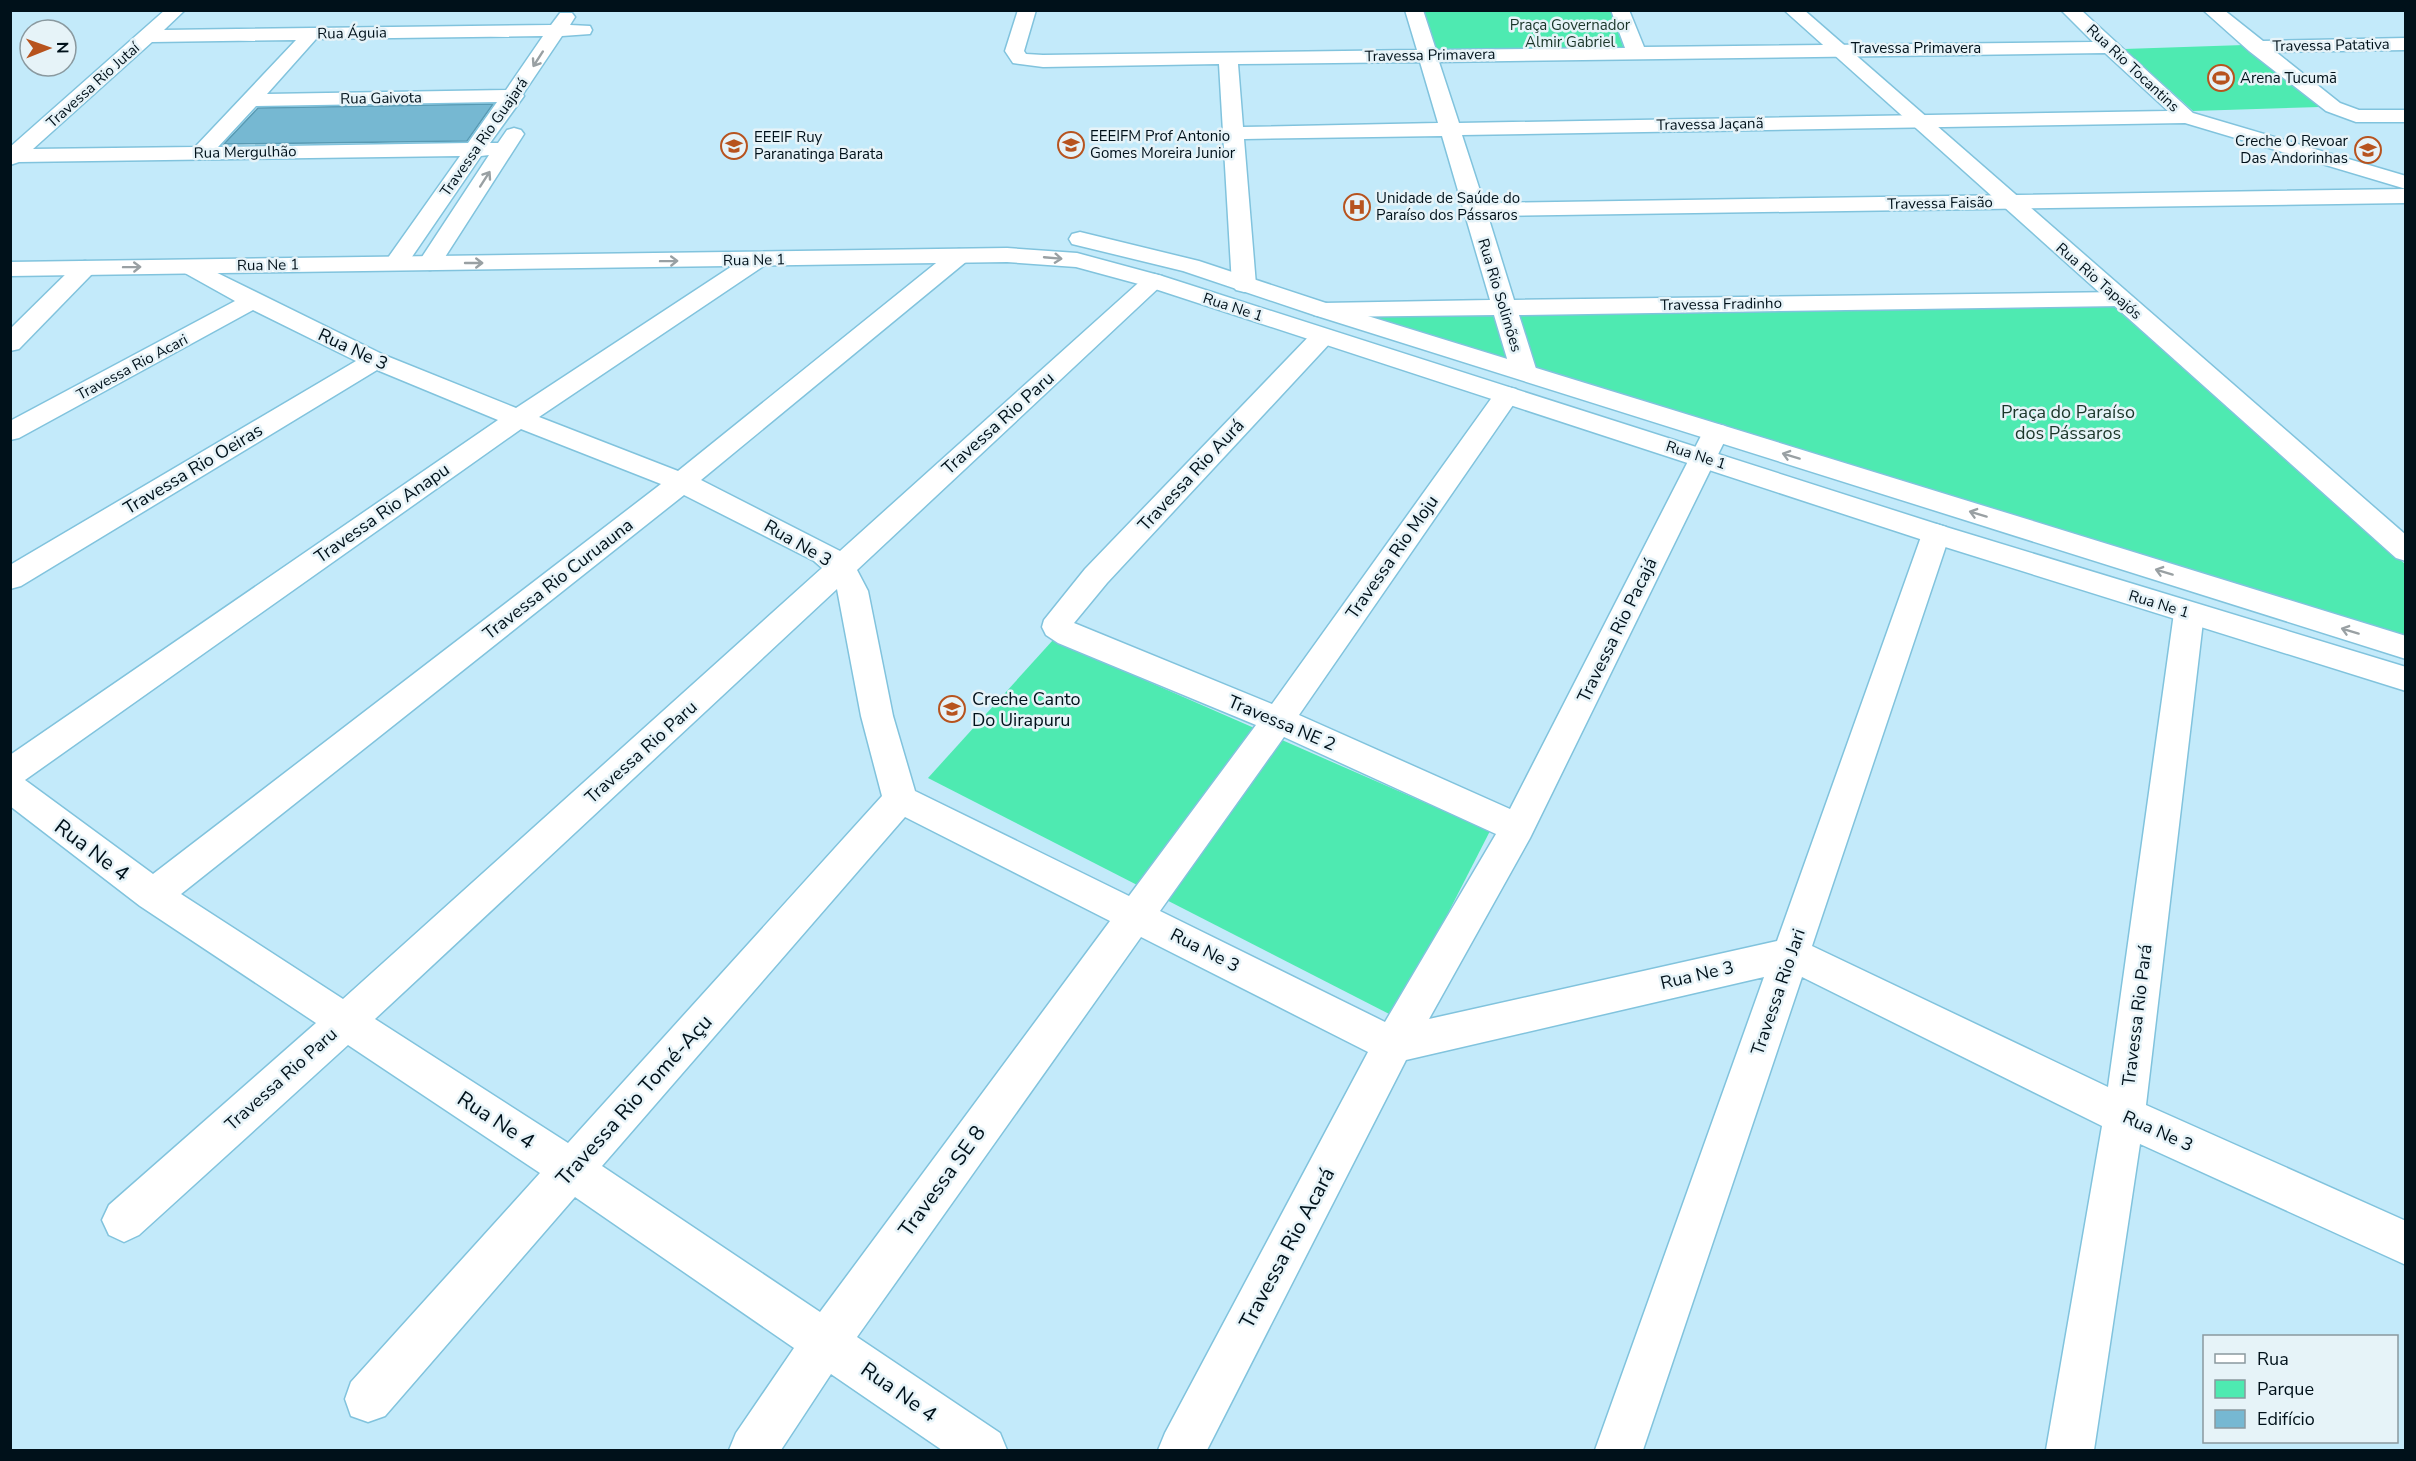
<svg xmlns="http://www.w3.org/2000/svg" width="2416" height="1461" viewBox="0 0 2416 1461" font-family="'Nunito Sans',sans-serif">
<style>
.green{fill:#4eeab1}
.building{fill:#76b8d2;stroke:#589ab3;stroke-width:1.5}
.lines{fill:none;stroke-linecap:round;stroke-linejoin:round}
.street-casing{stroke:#81c3dd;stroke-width:3}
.secondary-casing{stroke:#81c3dd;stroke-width:3}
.street{fill:#fff;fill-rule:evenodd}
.secondary{fill:#fff;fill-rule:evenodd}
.oneway{stroke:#99a0a3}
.labels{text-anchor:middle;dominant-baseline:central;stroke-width:5;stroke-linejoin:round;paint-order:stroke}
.far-park-label{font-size:15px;fill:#1a3529;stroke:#e6f3f8}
.far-street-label{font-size:15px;fill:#00111a;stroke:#e6f3f8}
.far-poi-label{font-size:15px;fill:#00111a;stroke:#e6f3f8;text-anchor:start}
.street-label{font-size:18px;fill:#00111a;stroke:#e6f3f8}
.park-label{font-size:18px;fill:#1a3529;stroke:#e6f3f8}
.poi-label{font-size:18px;fill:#00111a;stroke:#e6f3f8;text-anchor:start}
.near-street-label{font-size:21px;fill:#00111a;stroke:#e6f3f8}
</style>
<rect width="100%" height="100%" fill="#c3eafa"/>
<g class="green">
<polygon points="1412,11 1611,11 1626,55 1428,57"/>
<polygon points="2244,45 2320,107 2193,111 2124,49"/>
<polygon points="2112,303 2405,564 2405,654 1360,317"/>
<polygon points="1053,640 1490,831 1395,1017 928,778"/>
</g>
<polygon class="building" points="493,104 467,141 224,144 258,108"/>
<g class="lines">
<defs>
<g id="street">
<path d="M165 10H185L164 30 551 25 560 13H572L575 17 570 25 590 26 592 30 590 34 562 36 523 94 524 96 490 143H498L507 130 514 128 521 130 524 134 438 268 430 270 422 268 418 263 489 155 481 156 405 267 397 269 389 267 385 262 460 156 19 162 10 165V147ZM543 36 506 90 267 94 316 39ZM296 40 195 147 33 149 152 42ZM497 102 468 143 218 147 256 106Z"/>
<path d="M1018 10H1036L1024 51 1026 54 1043 55 1417 50 1405 10H1423L1436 50 1625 48 1611 10H1629L1644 47 2093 42 2061 10H2081L2193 113 2406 176V189L2185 123 1462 135 1484 203 2406 189V203L1488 216 1514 300 2120 292 2129 294 2132 299 2129 304 2120 306 1519 315 1537 372 1533 377 1524 380 1515 377 1511 372 1494 315 1323 317 1314 315 1311 310 1314 305 1323 303 1490 300 1442 136 1244 139 1256 285 1252 290 1244 292 1236 290 1232 285 1219 64 1043 67 1013 63 1005 51ZM2105 53 2168 111 1459 123 1439 62ZM1420 62 1438 123 1243 127 1238 64Z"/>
<polygon points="2203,10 2224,10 2263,41 2406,38 2406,50 2276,52 2340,103 2359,110 2406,110 2406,122 2356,122 2326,111 2249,51"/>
<path d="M959 249 967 251 971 256 967 261 701 480 840 551 1146 276 1154 274 1162 276 1166 281 857 570 868 591 893 716 915 791 1129 896 1256 725 1058 643 1046 635 1042 627 1044 620 1085 569 1314 331 1323 329 1332 331 1335 336 1332 341 1107 583 1074 623 1272 704 1498 389 1507 387 1516 389 1520 395 1299 715 1510 809 1703 432 1707 426 1716 424 1725 426 1729 432 1530 838 1429 1019 1777 941 1922 534 1926 527 1936 524 1946 527 1950 534 1812 946 2108 1087 2174 613 2178 605 2189 602 2200 605 2204 613 2146 1105 2406 1221V1265L2140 1144 2094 1450H2046L2102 1126 1802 977 1643 1450H1595L1764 977 1406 1060 1207 1450H1158L1165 1433 1368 1052 1141 937 857 1337 1000 1433 1007 1450H942L831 1374 781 1450H729L736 1433 794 1348 575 1197 385 1416 368 1422 351 1416 345 1399 351 1382 540 1173 348 1045 139 1235 124 1242 109 1235 102 1220 109 1205 316 1023 140 906 10 806V755L498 420 377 370 21 586 10 589V565L356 361 253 310 19 438 10 440V421L235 301 183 272 179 267 183 262 191 260 384 355 516 408 749 255 757 253 765 255 769 260 765 265 539 417 678 471 951 251ZM521 429 661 484 153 874 25 780ZM684 495 814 561 822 568 343 999 181 894ZM837 589 861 716 882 796 568 1143 375 1019ZM1284 737 1496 834 1385 1022 1160 911ZM905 817 1110 921 820 1312 602 1166Z"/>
<polygon points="85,261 93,263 97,268 93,273 19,349 10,351 10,329 77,263"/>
</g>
<g id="secondary">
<polygon points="1784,10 1804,10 2406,535 2406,561 2396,558"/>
<polygon points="1080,232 1199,261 1332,305 2406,636 2406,659 1314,315 1183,271 1072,244 1069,239 1072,234"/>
<polygon points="1007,248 1077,253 1162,276 1946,527 2406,667 2406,691 1926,541 1146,286 1076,267 1007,262 10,276 10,262"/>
</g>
</defs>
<use href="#street" class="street-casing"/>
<use href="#secondary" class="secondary-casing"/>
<use href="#street" class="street"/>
<use href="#secondary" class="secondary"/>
</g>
<defs><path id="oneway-shaft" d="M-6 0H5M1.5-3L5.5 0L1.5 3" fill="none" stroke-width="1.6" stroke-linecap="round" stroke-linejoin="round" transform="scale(1.5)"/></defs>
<g class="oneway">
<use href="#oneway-shaft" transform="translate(538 59) rotate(123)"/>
<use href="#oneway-shaft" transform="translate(485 179) rotate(-57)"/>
<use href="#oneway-shaft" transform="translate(1053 258) rotate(5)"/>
<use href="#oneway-shaft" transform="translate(669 261) rotate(-1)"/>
<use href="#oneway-shaft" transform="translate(474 263)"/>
<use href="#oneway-shaft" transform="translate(132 267) rotate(-1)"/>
<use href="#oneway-shaft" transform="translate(1791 456) rotate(-163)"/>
<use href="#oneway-shaft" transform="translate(1978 514) rotate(-163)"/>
<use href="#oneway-shaft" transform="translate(2164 572) rotate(-163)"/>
<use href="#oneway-shaft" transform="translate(2350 631) rotate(-163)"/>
</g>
<defs>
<symbol id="stadium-ring" viewBox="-11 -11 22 22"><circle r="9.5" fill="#e6f3f8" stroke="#b7531e" stroke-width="1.5"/><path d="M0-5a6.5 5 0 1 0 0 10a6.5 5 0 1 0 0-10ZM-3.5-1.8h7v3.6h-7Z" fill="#b7531e"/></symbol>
<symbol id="school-ring" viewBox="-11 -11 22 22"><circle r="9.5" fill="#e6f3f8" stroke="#b7531e" stroke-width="1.5"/><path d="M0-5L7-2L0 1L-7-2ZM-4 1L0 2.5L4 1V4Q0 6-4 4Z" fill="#b7531e"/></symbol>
<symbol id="hospital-ring" viewBox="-11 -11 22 22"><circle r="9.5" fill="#e6f3f8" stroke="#b7531e" stroke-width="1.5"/><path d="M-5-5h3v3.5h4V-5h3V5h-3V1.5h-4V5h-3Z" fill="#b7531e"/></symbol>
</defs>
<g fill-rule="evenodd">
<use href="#stadium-ring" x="2206" y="63" width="30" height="30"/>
<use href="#school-ring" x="1056" y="130" width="30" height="30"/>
<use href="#school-ring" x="719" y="131" width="30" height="30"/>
<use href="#school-ring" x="2353" y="135" width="30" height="30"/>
<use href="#hospital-ring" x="1342" y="192" width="30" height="30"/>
<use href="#school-ring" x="937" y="694" width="30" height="30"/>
</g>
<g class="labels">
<g class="far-park-label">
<text x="1570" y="25">Praça Governador<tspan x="1570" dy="17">Almir Gabriel</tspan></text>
</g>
<g class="far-street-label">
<text transform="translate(352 33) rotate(-1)">Rua Águia</text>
<text transform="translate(2331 45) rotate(-1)">Travessa Patativa</text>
<text x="1916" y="48">Travessa Primavera</text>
<text transform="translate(1430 55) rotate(-1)">Travessa Primavera</text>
<text transform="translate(2133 68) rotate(43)">Rua Rio Tocantins</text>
<text transform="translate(93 85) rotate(-42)">Travessa Rio Jutaí</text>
<text transform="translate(381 98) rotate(-1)">Rua Gaivota</text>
<text transform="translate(1710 124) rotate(-1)">Travessa Jaçanã</text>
<text transform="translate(484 137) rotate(-55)">Travessa Rio Guajará</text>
<text transform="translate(245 152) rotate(-1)">Rua Mergulhão</text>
<text transform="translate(1940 203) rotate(-1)">Travessa Faisão</text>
<text transform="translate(754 260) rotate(-1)">Rua Ne 1</text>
<text transform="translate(268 265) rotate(-1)">Rua Ne 1</text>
<text transform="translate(2099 281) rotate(41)">Rua Rio Tapajós</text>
<text transform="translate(1500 295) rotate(73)">Rua Rio Solimões</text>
<text transform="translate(1721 304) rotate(-1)">Travessa Fradinho</text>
<text transform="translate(1233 307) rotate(18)">Rua Ne 1</text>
<text transform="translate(132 367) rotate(-28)">Travessa Rio Acari</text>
<text transform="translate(1696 455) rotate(18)">Rua Ne 1</text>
<text transform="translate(2159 604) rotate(17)">Rua Ne 1</text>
</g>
<g class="far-poi-label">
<text x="2240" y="78">Arena Tucumã</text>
<text x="1090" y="136">EEEIFM Prof Antonio<tspan x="1090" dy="17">Gomes Moreira Junior</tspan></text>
<text x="754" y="137">EEEIF Ruy<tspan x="754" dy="17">Paranatinga Barata</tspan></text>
<text x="2348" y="141" text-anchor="end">Creche O Revoar<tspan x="2348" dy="17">Das Andorinhas</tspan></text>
<text x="1376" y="198">Unidade de Saúde do<tspan x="1376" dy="17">Paraíso dos Pássaros</tspan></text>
</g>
<g class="street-label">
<text transform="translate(353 349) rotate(25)">Rua Ne 3</text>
<text transform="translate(998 423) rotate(-42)">Travessa Rio Paru</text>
<text transform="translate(193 469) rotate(-31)">Travessa Rio Oeiras</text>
<text transform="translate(1191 475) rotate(-47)">Travessa Rio Aurá</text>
<text transform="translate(382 513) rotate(-35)">Travessa Rio Anapu</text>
<text transform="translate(798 543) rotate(30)">Rua Ne 3</text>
<text transform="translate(1392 557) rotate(-55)">Travessa Rio Moju</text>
<text transform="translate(558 579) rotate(-38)">Travessa Rio Curuauna</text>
<text transform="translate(1617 630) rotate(-64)">Travessa Rio Pacajá</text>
<text transform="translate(1282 723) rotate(23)">Travessa NE 2</text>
<text transform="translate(641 752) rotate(-42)">Travessa Rio Paru</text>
<text transform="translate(1205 950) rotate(27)">Rua Ne 3</text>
<text transform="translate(1697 975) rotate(-13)">Rua Ne 3</text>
<text transform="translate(1778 992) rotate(-71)">Travessa Rio Jari</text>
<text transform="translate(2137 1015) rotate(-83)">Travessa Rio Pará</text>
<text transform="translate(281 1079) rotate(-42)">Travessa Rio Paru</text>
<text transform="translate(2158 1131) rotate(24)">Rua Ne 3</text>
</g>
<g class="park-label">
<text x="2068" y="412">Praça do Paraíso<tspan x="2068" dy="21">dos Pássaros</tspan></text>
</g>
<g class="poi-label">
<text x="972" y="699">Creche Canto<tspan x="972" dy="21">Do Uirapuru</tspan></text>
</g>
<g class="near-street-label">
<text transform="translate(92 850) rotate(37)">Rua Ne 4</text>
<text transform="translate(634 1100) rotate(-48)">Travessa Rio Tomé-Açu</text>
<text transform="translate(496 1120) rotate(33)">Rua Ne 4</text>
<text transform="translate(942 1181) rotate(-54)">Travessa SE 8</text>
<text transform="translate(1287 1248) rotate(-62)">Travessa Rio Acará</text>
<text transform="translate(899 1392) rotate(35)">Rua Ne 4</text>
</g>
</g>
<rect width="2416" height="1461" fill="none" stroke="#00111a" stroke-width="24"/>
<rect x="2203" y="1335" width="195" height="108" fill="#e6f3f8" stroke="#8a999f" stroke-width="1.5"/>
<rect x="2215" y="1354" width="30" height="9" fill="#ffffff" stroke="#8a999f" stroke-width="1.5"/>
<text x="2257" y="1365" font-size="18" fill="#00111a">Rua</text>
<rect x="2215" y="1380" width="30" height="18" fill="#4eeab1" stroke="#8a999f" stroke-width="1.5"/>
<text x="2257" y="1395" font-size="18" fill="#00111a">Parque</text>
<rect x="2215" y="1410" width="30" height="18" fill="#76b8d2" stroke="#8a999f" stroke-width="1.5"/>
<text x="2257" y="1425" font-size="18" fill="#00111a">Edifício</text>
<g transform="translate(48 48) rotate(89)"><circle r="28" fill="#e6f3f8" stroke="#8a999f" stroke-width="1.5"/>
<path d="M0-4.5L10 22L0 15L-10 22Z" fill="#b7531e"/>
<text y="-9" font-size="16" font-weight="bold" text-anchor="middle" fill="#00111a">N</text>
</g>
</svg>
